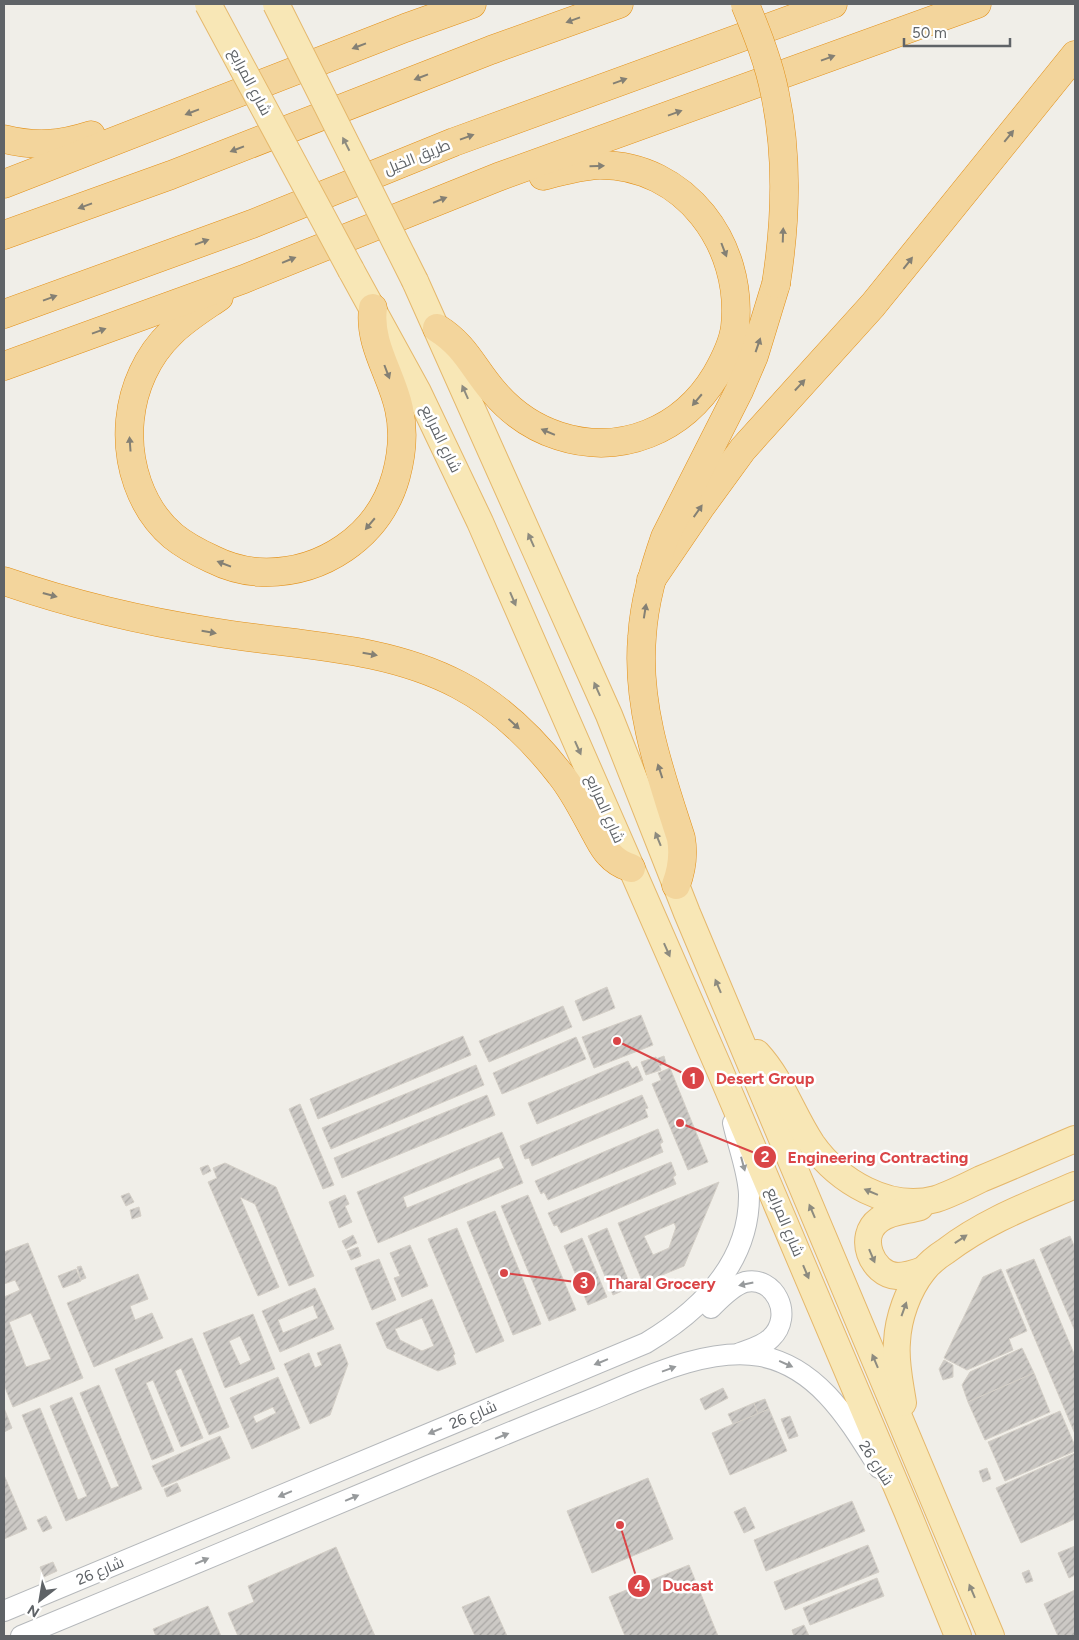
<svg xmlns="http://www.w3.org/2000/svg" width="1079" height="1640" viewBox="0 0 1079 1640" font-family="Figtree,Cairo,sans-serif">
<style>
.building{fill:url(#building-hatch);stroke:#d4cfc7;fill-rule:evenodd}
.lines{fill:none;stroke-linecap:round;stroke-linejoin:round}
.minor-casing{stroke:#b5b8bb;stroke-width:22}
.major-casing{stroke:#e5b86c;stroke-width:28}
.highway-casing{stroke:#e28f16;stroke-width:29}
.minor{stroke:#fff;stroke-width:20}
.major{stroke:#f8e7b6;stroke-width:26}
.highway{stroke:#f3d59c;stroke-width:28}
.major-bridge-casing{stroke:#e5b86c;stroke-width:28;stroke-linecap:butt}
.highway-bridge-casing{stroke:#e28f16;stroke-width:29;stroke-linecap:butt}
.major-bridge{stroke:#f8e7b6;stroke-width:26}
.highway-bridge{stroke:#f3d59c;stroke-width:28}
.oneway{fill:#848074}
.oneway2{fill:#8d8b7f}
.oneway3{fill:#979a9c}
.labels{text-anchor:middle;dominant-baseline:central;stroke-width:5;stroke-linejoin:round;paint-order:stroke}
.street-label{font-size:15px;fill:#5f6367;stroke:#fff}
.leader{fill:none;stroke:#da4547;stroke-width:2}
.callout-dot{fill:#da4547;stroke:#fff;stroke-width:2}
.mark-label{font-size:15px;text-anchor:middle;font-weight:bold;fill:#fff}
.callout-label{font-size:16px;text-anchor:middle;font-weight:bold;fill:#da4547;stroke:#fff;stroke-width:5;stroke-linejoin:round;paint-order:stroke}
</style>
<defs>
<pattern id="building-hatch" width="6" height="6" patternUnits="userSpaceOnUse" patternTransform="scale(1.25)"><rect width="6" height="6" fill="#ccc9c5"/><path d="M-1 1l2-2M0 6l6-6M5 7l2-2" fill="none" stroke="#a9a7a4"/></pattern>
</defs>
<rect width="100%" height="100%" fill="#f0eee8"/>
<g class="building">
<polygon points="607,987 615,1008 583,1021 575,1001"/>
<polygon points="563,1006 572,1027 489,1062 479,1041"/>
<polygon points="641,1015 653,1045 594,1068 582,1037"/>
<polygon points="463,1036 471,1055 318,1119 310,1099"/>
<polygon points="576,1037 586,1059 502,1094 493,1073"/>
<polygon points="664,1056 666,1063 659,1066 656,1059"/>
<polygon points="656,1057 661,1070 646,1075 641,1062"/>
<polygon points="628,1061 632,1069 637,1066 643,1080 537,1124 528,1103"/>
<polygon points="476,1065 484,1085 331,1149 322,1128"/>
<polygon points="670,1068 708,1162 688,1170 652,1084 661,1080 658,1073"/>
<polygon points="487,1095 495,1115 342,1178 334,1158"/>
<polygon points="642,1095 648,1108 645,1109 648,1117 532,1166 529,1158 525,1159 520,1146"/>
<polygon points="300,1104 334,1185 323,1189 289,1109"/>
<polygon points="658,1129 663,1142 660,1144 663,1152 548,1200 544,1192 541,1194 535,1181"/>
<path d="M502 1132 523 1183 378 1243 357 1192ZM499 1157 504 1168 407 1208 403 1197Z"/>
<polygon points="671,1162 676,1175 673,1177 676,1184 561,1233 557,1225 554,1226 548,1213"/>
<polygon points="225,1163 276,1187 314,1276 289,1286 255,1204 240,1197 279,1287 258,1296 208,1182 217,1178 213,1168"/>
<polygon points="208,1165 211,1171 203,1175 200,1168"/>
<path d="M719 1182 684 1266 643 1283 618 1223ZM674 1223 676 1227 669 1248 653 1255 644 1236Z"/>
<polygon points="129,1193 134,1202 126,1206 121,1196"/>
<polygon points="345,1195 349,1204 345,1206 352,1222 339,1228 329,1202"/>
<polygon points="528,1195 576,1310 549,1321 501,1206"/>
<polygon points="139,1207 141,1216 132,1219 130,1210"/>
<polygon points="495,1211 541,1324 513,1335 467,1222"/>
<polygon points="457,1228 504,1341 476,1353 428,1239"/>
<polygon points="607,1228 631,1287 613,1295 588,1236"/>
<polygon points="353,1235 357,1243 346,1249 342,1241"/>
<polygon points="1070,1236 1075,1248 1075,1331 1040,1249"/>
<polygon points="582,1238 607,1297 588,1305 564,1246"/>
<path d="M28 1243 83 1378 13 1407 4 1385V1297L20 1290 15 1280 4 1284V1252ZM31 1313 51 1359 26 1367 9 1322Z"/>
<polygon points="410,1245 428,1286 402,1297 394,1278 400,1276 390,1253"/>
<polygon points="358,1247 361,1256 351,1260 347,1251"/>
<polygon points="379,1259 396,1300 372,1310 355,1268"/>
<polygon points="1034,1259 1075,1356 1075,1434 1006,1270"/>
<polygon points="81,1266 86,1278 81,1280 77,1267"/>
<polygon points="76,1269 81,1281 63,1288 58,1276"/>
<polygon points="1001,1269 1027,1331 1009,1339 1013,1350 967,1370 944,1358 983,1277"/>
<polygon points="138,1274 148,1299 130,1306 135,1320 152,1313 163,1338 94,1367 67,1303"/>
<path d="M315 1288 334 1329 280 1352 262 1311ZM313 1305 318 1318 283 1333 278 1320Z"/>
<path d="M432 1299 455 1354 453 1355 456 1364 438 1371 387 1348 376 1323ZM422 1318 434 1346 422 1351 400 1340 395 1329Z"/>
<path d="M253 1314 275 1369 225 1388 203 1333ZM240 1336 251 1360 240 1365 229 1341Z"/>
<polygon points="192,1338 229,1427 209,1435 181,1368 175,1371 203,1438 181,1447 153,1380 146,1383 174,1451 152,1460 115,1369"/>
<polygon points="340,1344 348,1364 330,1415 310,1424 284,1364 309,1353 315,1368 322,1365 317,1353"/>
<polygon points="1022,1348 1034,1373 968,1402 962,1385 970,1372"/>
<polygon points="944,1360 953,1365 953,1377 943,1380 939,1369"/>
<polygon points="1034,1373 1050,1412 985,1440 968,1402"/>
<path d="M278 1377 300 1428 252 1449 230 1398ZM273 1407 276 1413 256 1423 253 1416Z"/>
<polygon points="99,1385 142,1489 66,1521 22,1415 40,1408 78,1500 87,1496 50,1406 72,1397 111,1489 119,1486 80,1393"/>
<polygon points="723,1388 728,1398 705,1410 700,1399"/>
<polygon points="765,1399 769,1409 758,1414 754,1403"/>
<polygon points="754,1403 758,1414 733,1424 728,1414"/>
<polygon points="4,1408 12,1428 4,1432"/>
<polygon points="769,1409 787,1451 730,1475 712,1433"/>
<polygon points="1060,1411 1075,1446 1075,1451 1005,1481 988,1442"/>
<polygon points="790,1416 798,1436 789,1439 781,1419"/>
<polygon points="220,1436 230,1458 162,1487 152,1466"/>
<polygon points="1075,1453 1075,1519 1021,1543 996,1488"/>
<polygon points="987,1468 991,1479 983,1482 979,1471"/>
<polygon points="4,1475 27,1529 4,1539"/>
<polygon points="648,1478 673,1539 592,1573 567,1511"/>
<polygon points="177,1483 181,1491 167,1497 164,1489"/>
<polygon points="852,1501 865,1531 766,1571 754,1540"/>
<polygon points="745,1507 755,1528 744,1533 734,1512"/>
<polygon points="46,1516 52,1528 43,1532 37,1520"/>
<polygon points="868,1545 879,1572 785,1610 774,1582"/>
<polygon points="1075,1546 1075,1575 1069,1578 1058,1553"/>
<polygon points="336,1547 375,1636 238,1636 228,1613 254,1602 248,1586"/>
<polygon points="53,1562 57,1571 44,1577 40,1567"/>
<polygon points="689,1565 718,1636 625,1636 609,1597"/>
<polygon points="1029,1570 1033,1581 1026,1583 1022,1573"/>
<polygon points="877,1578 884,1596 810,1625 803,1608"/>
<polygon points="1075,1590 1075,1636 1058,1636 1044,1604"/>
<polygon points="489,1596 507,1636 475,1636 462,1607"/>
<polygon points="208,1606 221,1636 156,1636 153,1629"/>
<polygon points="804,1625 809,1636 794,1636 792,1630"/>
</g>
<g class="lines">
<defs>
<g id="minor">
<path d="M711 1308C720 1299 732 1286 745 1282 774 1275 795 1315 771 1338 763 1346 751 1349 740 1353"/>
<path d="M4 1611 646 1343C701 1310 750 1263 749 1194 748 1171 738 1146 733 1123"/>
<path d="M21 1636C157 1580 292 1523 428 1466 480 1445 532 1423 585 1402 636 1382 704 1346 760 1356 819 1367 850 1422 879 1468"/>
</g>
<g id="major">
<polyline points="351,270 418,392 480,522 718,1066 907,1511 958,1636"/>
<polyline points="415,281 609,715 687,913 991,1636"/>
<path d="M757 1053C782 1080 792 1114 812 1144 838 1181 889 1212 936 1199 951 1194 967 1186 981 1179 1013 1166 1044 1152 1075 1139"/>
<path d="M920 1207C907 1211 890 1211 879 1220 857 1236 871 1274 897 1276 906 1276 915 1273 923 1270"/>
<path d="M903 1403C900 1383 895 1362 897 1342 898 1318 908 1290 923 1271 929 1263 938 1256 946 1251 985 1221 1031 1204 1075 1185"/>
</g>
<g id="highway">
<path d="M4 139C36 147 60 145 91 135"/>
<polyline points="4,184 405,28 472,4"/>
<polyline points="4,235 171,175 491,50 619,4"/>
<path d="M219 297C203 308 185 319 171 333 147 356 133 388 130 420 126 462 140 508 173 536 184 545 199 553 212 559 226 566 243 571 259 572 321 575 379 537 396 476 402 454 404 431 399 409 392 375 368 344 373 308"/>
<polyline points="4,314 252,224 454,142 833,4"/>
<path d="M437 328C466 346 473 368 494 392 511 412 534 428 559 436 621 456 683 430 716 375 724 361 733 344 735 327 744 245 685 164 599 165 580 166 562 171 543 176"/>
<polyline points="4,366 244,279 498,177 977,4"/>
<polyline points="651,580 700,508 743,449 873,305 1075,55"/>
<path d="M4 581C71 604 142 621 213 632 295 646 383 645 459 685 499 706 532 738 560 774 574 791 584 812 595 832 599 839 603 848 609 854 615 861 622 865 631 868"/>
<path d="M676 885C682 869 684 855 681 838 660 773 636 706 642 637 644 602 654 569 665 537L739 391 754 356 776 284"/>
</g>
</defs>
<use href="#minor" class="minor-casing"/>
<use href="#major" class="major-casing"/>
<use href="#highway" class="highway-casing"/>
<use href="#minor" class="minor"/>
<use href="#major" class="major"/>
<use href="#highway" class="highway"/>
<defs>
<g id="major-bridge">
<polyline points="208,4 351,270"/>
<polyline points="276,4 415,281"/>
</g>
<path id="highway-bridge" d="M745 4C757 33 769 63 775 94 788 156 786 221 776 284"/>
</defs>
<use href="#major-bridge" class="major-bridge-casing"/>
<use href="#highway-bridge" class="highway-bridge-casing"/>
<use href="#major-bridge" class="major-bridge"/>
<use href="#highway-bridge" class="highway-bridge"/>
</g>
<defs><path id="oneway-solid" d="M-6-.8H1V-3.2L6.5 0L1 3.2V.8H-6Z" transform="scale(1.25)"/></defs>
<g class="oneway">
<use href="#oneway-solid" transform="translate(573 20) rotate(160)"/>
<use href="#oneway-solid" transform="translate(359 46) rotate(159)"/>
<use href="#oneway-solid" transform="translate(828 58) rotate(-20)"/>
<use href="#oneway-solid" transform="translate(421 77) rotate(159)"/>
<use href="#oneway-solid" transform="translate(620 81) rotate(-20)"/>
<use href="#oneway-solid" transform="translate(192 112) rotate(159)"/>
<use href="#oneway-solid" transform="translate(675 113) rotate(-20)"/>
<use href="#oneway-solid" transform="translate(1009 136) rotate(-51)"/>
<use href="#oneway-solid" transform="translate(467 137) rotate(-20)"/>
<use href="#oneway-solid" transform="translate(237 149) rotate(159)"/>
<use href="#oneway-solid" transform="translate(597 166) rotate(-1)"/>
<use href="#oneway-solid" transform="translate(440 200) rotate(-22)"/>
<use href="#oneway-solid" transform="translate(85 206) rotate(160)"/>
<use href="#oneway-solid" transform="translate(783 235) rotate(-88)"/>
<use href="#oneway-solid" transform="translate(202 242) rotate(-20)"/>
<use href="#oneway-solid" transform="translate(724 250) rotate(69)"/>
<use href="#oneway-solid" transform="translate(289 260) rotate(-22)"/>
<use href="#oneway-solid" transform="translate(908 263) rotate(-52)"/>
<use href="#oneway-solid" transform="translate(50 298) rotate(-20)"/>
<use href="#oneway-solid" transform="translate(99 331) rotate(-20)"/>
<use href="#oneway-solid" transform="translate(758 345) rotate(-71)"/>
<use href="#oneway-solid" transform="translate(387 372) rotate(69)"/>
<use href="#oneway-solid" transform="translate(800 385) rotate(-47)"/>
<use href="#oneway-solid" transform="translate(697 400) rotate(130)"/>
<use href="#oneway-solid" transform="translate(548 432) rotate(-157)"/>
<use href="#oneway-solid" transform="translate(130 444) rotate(-94)"/>
<use href="#oneway-solid" transform="translate(698 511) rotate(-55)"/>
<use href="#oneway-solid" transform="translate(370 524) rotate(130)"/>
<use href="#oneway-solid" transform="translate(224 564) rotate(-159)"/>
<use href="#oneway-solid" transform="translate(50 595) rotate(15)"/>
<use href="#oneway-solid" transform="translate(645 611) rotate(-81)"/>
<use href="#oneway-solid" transform="translate(209 632) rotate(10)"/>
<use href="#oneway-solid" transform="translate(370 654) rotate(10)"/>
<use href="#oneway-solid" transform="translate(514 724) rotate(43)"/>
<use href="#oneway-solid" transform="translate(660 771) rotate(-108)"/>
</g>
<g class="oneway2">
<use href="#oneway-solid" transform="translate(346 144) rotate(-117)"/>
<use href="#oneway-solid" transform="translate(465 392) rotate(-114)"/>
<use href="#oneway-solid" transform="translate(531 540) rotate(-114)"/>
<use href="#oneway-solid" transform="translate(513 599) rotate(67)"/>
<use href="#oneway-solid" transform="translate(597 689) rotate(-114)"/>
<use href="#oneway-solid" transform="translate(578 748) rotate(66)"/>
<use href="#oneway-solid" transform="translate(658 839) rotate(-112)"/>
<use href="#oneway-solid" transform="translate(667 950) rotate(66)"/>
<use href="#oneway-solid" transform="translate(718 986) rotate(-113)"/>
<use href="#oneway-solid" transform="translate(871 1192) rotate(-157)"/>
<use href="#oneway-solid" transform="translate(812 1211) rotate(-113)"/>
<use href="#oneway-solid" transform="translate(961 1239) rotate(-34)"/>
<use href="#oneway-solid" transform="translate(872 1256) rotate(67)"/>
<use href="#oneway-solid" transform="translate(806 1272) rotate(67)"/>
<use href="#oneway-solid" transform="translate(904 1309) rotate(-70)"/>
<use href="#oneway-solid" transform="translate(875 1361) rotate(-113)"/>
<use href="#oneway-solid" transform="translate(972 1591) rotate(-113)"/>
</g>
<g class="oneway3">
<use href="#oneway-solid" transform="translate(743 1164) rotate(75)"/>
<use href="#oneway-solid" transform="translate(746 1284) rotate(168)"/>
<use href="#oneway-solid" transform="translate(601 1362) rotate(158)"/>
<use href="#oneway-solid" transform="translate(786 1364) rotate(24)"/>
<use href="#oneway-solid" transform="translate(669 1369) rotate(-20)"/>
<use href="#oneway-solid" transform="translate(435 1431) rotate(157)"/>
<use href="#oneway-solid" transform="translate(502 1436) rotate(-22)"/>
<use href="#oneway-solid" transform="translate(285 1494) rotate(157)"/>
<use href="#oneway-solid" transform="translate(352 1498) rotate(-23)"/>
<use href="#oneway-solid" transform="translate(202 1561) rotate(-23)"/>
</g>
<g class="labels">
<g class="street-label">
<text transform="translate(250 82) rotate(62)">شارع المرابع</text>
<text transform="translate(417 157) rotate(-22)">طريق الخيل</text>
<text transform="translate(441 439) rotate(64)">شارع المرابع</text>
<text transform="translate(605 809) rotate(66)">شارع المرابع</text>
<text transform="translate(785 1222) rotate(67)">شارع المرابع</text>
<text transform="translate(473 1415) rotate(-23)">شارع 26</text>
<text transform="translate(876 1463) rotate(57)">شارع 26</text>
<text transform="translate(100 1571) rotate(-23)">شارع 26</text>
</g>
</g>
<path class="leader" d="M617 1041L693 1078M680 1123L765 1157M504 1273L584 1283M620 1525L639 1586"/>
<g class="callout-dot">
<circle cx="617" cy="1041" r="5"/>
<circle cx="680" cy="1123" r="5"/>
<circle cx="504" cy="1273" r="5"/>
<circle cx="620" cy="1525" r="5"/>
<circle cx="693" cy="1078" r="12"/>
<circle cx="765" cy="1157" r="12"/>
<circle cx="584" cy="1283" r="12"/>
<circle cx="639" cy="1586" r="12"/>
</g>
<g class="mark-label">
<text x="693" y="1084">1</text>
<text x="765" y="1162">2</text>
<text x="584" y="1288">3</text>
<text x="639" y="1591">4</text>
</g>
<g class="callout-label">
<text x="765" y="1084">Desert Group</text>
<text x="878" y="1163">Engineering Contracting</text>
<text x="661" y="1289">Tharal Grocery</text>
<text x="688" y="1591">Ducast</text>
</g>
<rect width="1079" height="1640" fill="none" stroke="#5f6367" stroke-width="10"/>
<g transform="translate(40 1600) rotate(211)" stroke="#ffffff" stroke-width="4" paint-order="stroke">
<path d="M0-4L9 19L0 12L-9 19Z" fill="#5f6367"/>
<text y="-8" font-size="14" font-weight="bold" text-anchor="middle" fill="#5f6367">N</text>
</g>
<path d="M904 38v8h106v-8" fill="none" stroke="#5f6367" stroke-width="2.5"/>
<text x="912" y="38" font-size="15" fill="#5f6367" stroke="#ffffff" stroke-width="4" paint-order="stroke">50 m</text>
</svg>
